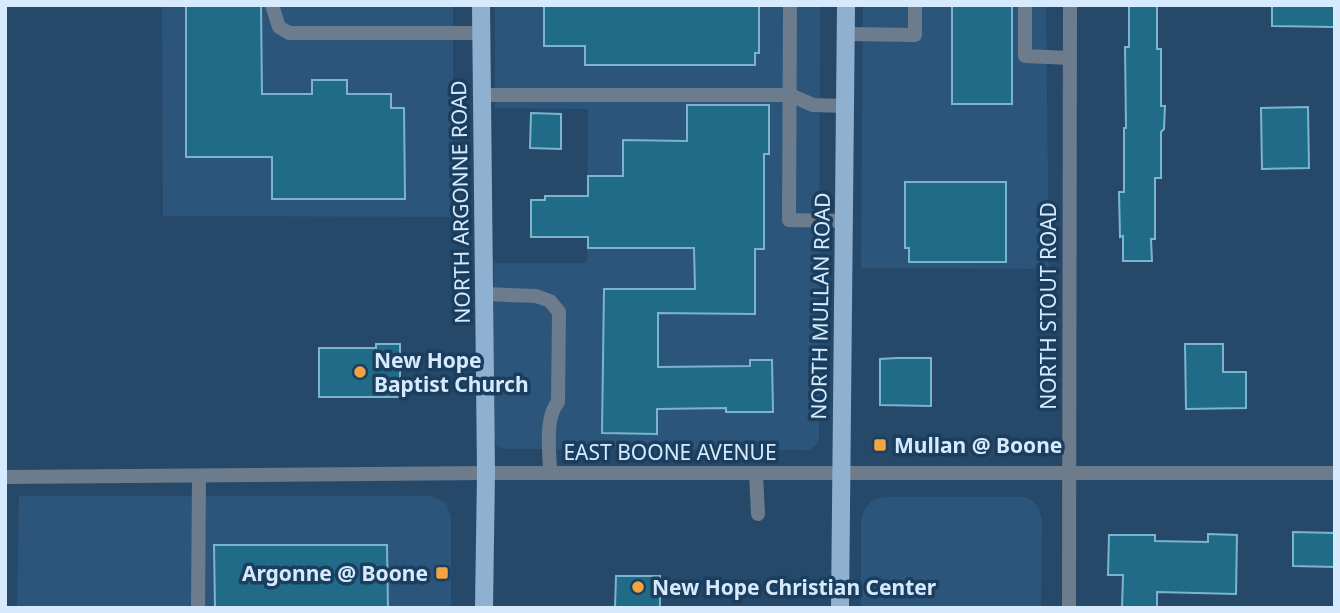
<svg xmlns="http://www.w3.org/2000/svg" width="1340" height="613" viewBox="0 0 1340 613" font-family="'Noto Sans',sans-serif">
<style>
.built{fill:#2b557b}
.building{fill:#1f6b88;stroke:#7cb4ce;stroke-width:2}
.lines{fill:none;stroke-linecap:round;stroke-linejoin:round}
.service{stroke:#6c7c8c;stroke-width:14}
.minor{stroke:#6c7c8c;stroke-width:14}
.primary{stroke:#90b0d0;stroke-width:18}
.poi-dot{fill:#f3a442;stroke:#1b3e5e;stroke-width:2.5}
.labels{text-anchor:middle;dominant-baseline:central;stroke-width:7;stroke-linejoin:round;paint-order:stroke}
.street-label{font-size:21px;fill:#d6eafe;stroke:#1b3e5e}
.poi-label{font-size:21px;font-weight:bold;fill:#d6eafe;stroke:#1b3e5e;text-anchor:start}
</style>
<rect width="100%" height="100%" fill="#26496a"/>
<g class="built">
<polygon points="162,5 453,5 453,217 163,216"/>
<polygon points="495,5 820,5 819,440 815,446 809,450 503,449 497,445 494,439 494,263 587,263 588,109 495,108"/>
<polygon points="863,5 1046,5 1049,269 861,268"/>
<polygon points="19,496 428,496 439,499 447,505 451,517 451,608 17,608"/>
<polygon points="884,497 1024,497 1033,501 1039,509 1042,521 1041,608 861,608 861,520 865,508 873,500"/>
</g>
<g class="building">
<polygon points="186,5 261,5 262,94 312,94 312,80 347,80 347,94 391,94 391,108 404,108 405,199 272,199 272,157 186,157"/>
<polygon points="544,5 759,5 759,53 755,53 755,65 585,65 585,46 544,46"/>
<rect x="952" y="5" width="60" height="99"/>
<polygon points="1129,5 1157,5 1157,49 1161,49 1161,106 1165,106 1164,129 1161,132 1161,178 1155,178 1155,239 1151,239 1152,261 1123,261 1123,236 1120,237 1119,192 1124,192 1124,128 1126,128 1125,47 1129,47"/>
<polygon points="1272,5 1334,5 1334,27 1272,26"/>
<polygon points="687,105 769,105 769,154 764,154 764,249 755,249 755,314 658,313 658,367 750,366 750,360 772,360 773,412 726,412 726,408 657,409 657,434 602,433 604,289 695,289 694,248 588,248 588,237 531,237 531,200 545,200 545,196 588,196 588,176 623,176 623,140 687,141"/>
<polygon points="1308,107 1309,168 1262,169 1261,108"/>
<polygon points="531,113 561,114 561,149 530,148"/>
<polygon points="905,182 1006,182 1006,262 909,262 909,248 905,248"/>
<polygon points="376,344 400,344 400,397 319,397 319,348 376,348"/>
<polygon points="1185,344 1223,344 1223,372 1246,372 1246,408 1186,409"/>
<polygon points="897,358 931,358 931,406 880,405 880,359"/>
<polygon points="1293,532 1335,533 1335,567 1293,566"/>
<polygon points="1208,534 1237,535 1236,594 1157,592 1157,608 1122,608 1123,575 1108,575 1109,535 1155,535 1155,541 1208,542"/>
<polygon points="214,545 387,545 388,608 215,608"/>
<polygon points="616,576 660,576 660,608 615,608"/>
</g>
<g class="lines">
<g class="service">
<polyline points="272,5 279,27 289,33 481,33"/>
<polyline points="790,5 789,220 844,221"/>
<polyline points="1025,5 1025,56 1070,58"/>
<polyline points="846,34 915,35 915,5"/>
<polyline points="481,95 790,95 813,105 845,106"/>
<path d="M484 294 536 296 550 301 559 312 558 402C544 419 550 452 550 473"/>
<polyline points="756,474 758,514"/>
<polyline points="198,608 199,476"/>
</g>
<g class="minor">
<polyline points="5,477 486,473 1335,473"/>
<polyline points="1069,608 1070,5"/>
</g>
<g class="primary">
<polyline points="481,5 486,473 484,608"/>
<polyline points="840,608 846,5"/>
</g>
</g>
<g class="poi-dot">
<circle cx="360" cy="372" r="7"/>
<rect x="873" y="438" width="14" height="14" rx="3.5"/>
<rect x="435" y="566" width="14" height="14" rx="3.5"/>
<circle cx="638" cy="587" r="7"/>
</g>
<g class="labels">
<g class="street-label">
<text transform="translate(460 202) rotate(-91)">NORTH ARGONNE ROAD</text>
<text transform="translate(820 306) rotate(-89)">NORTH MULLAN ROAD</text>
<text transform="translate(1048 306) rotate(-90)">NORTH STOUT ROAD</text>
<text x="670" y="452">EAST BOONE AVENUE</text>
</g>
<g class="poi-label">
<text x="374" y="360">New Hope<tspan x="374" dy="24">Baptist Church</tspan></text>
<text x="894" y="445">Mullan @ Boone</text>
<text x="428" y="573" text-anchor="end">Argonne @ Boone</text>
<text x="652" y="587">New Hope Christian Center</text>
</g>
</g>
<rect width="1340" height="613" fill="none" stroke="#d6eafe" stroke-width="14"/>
</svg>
